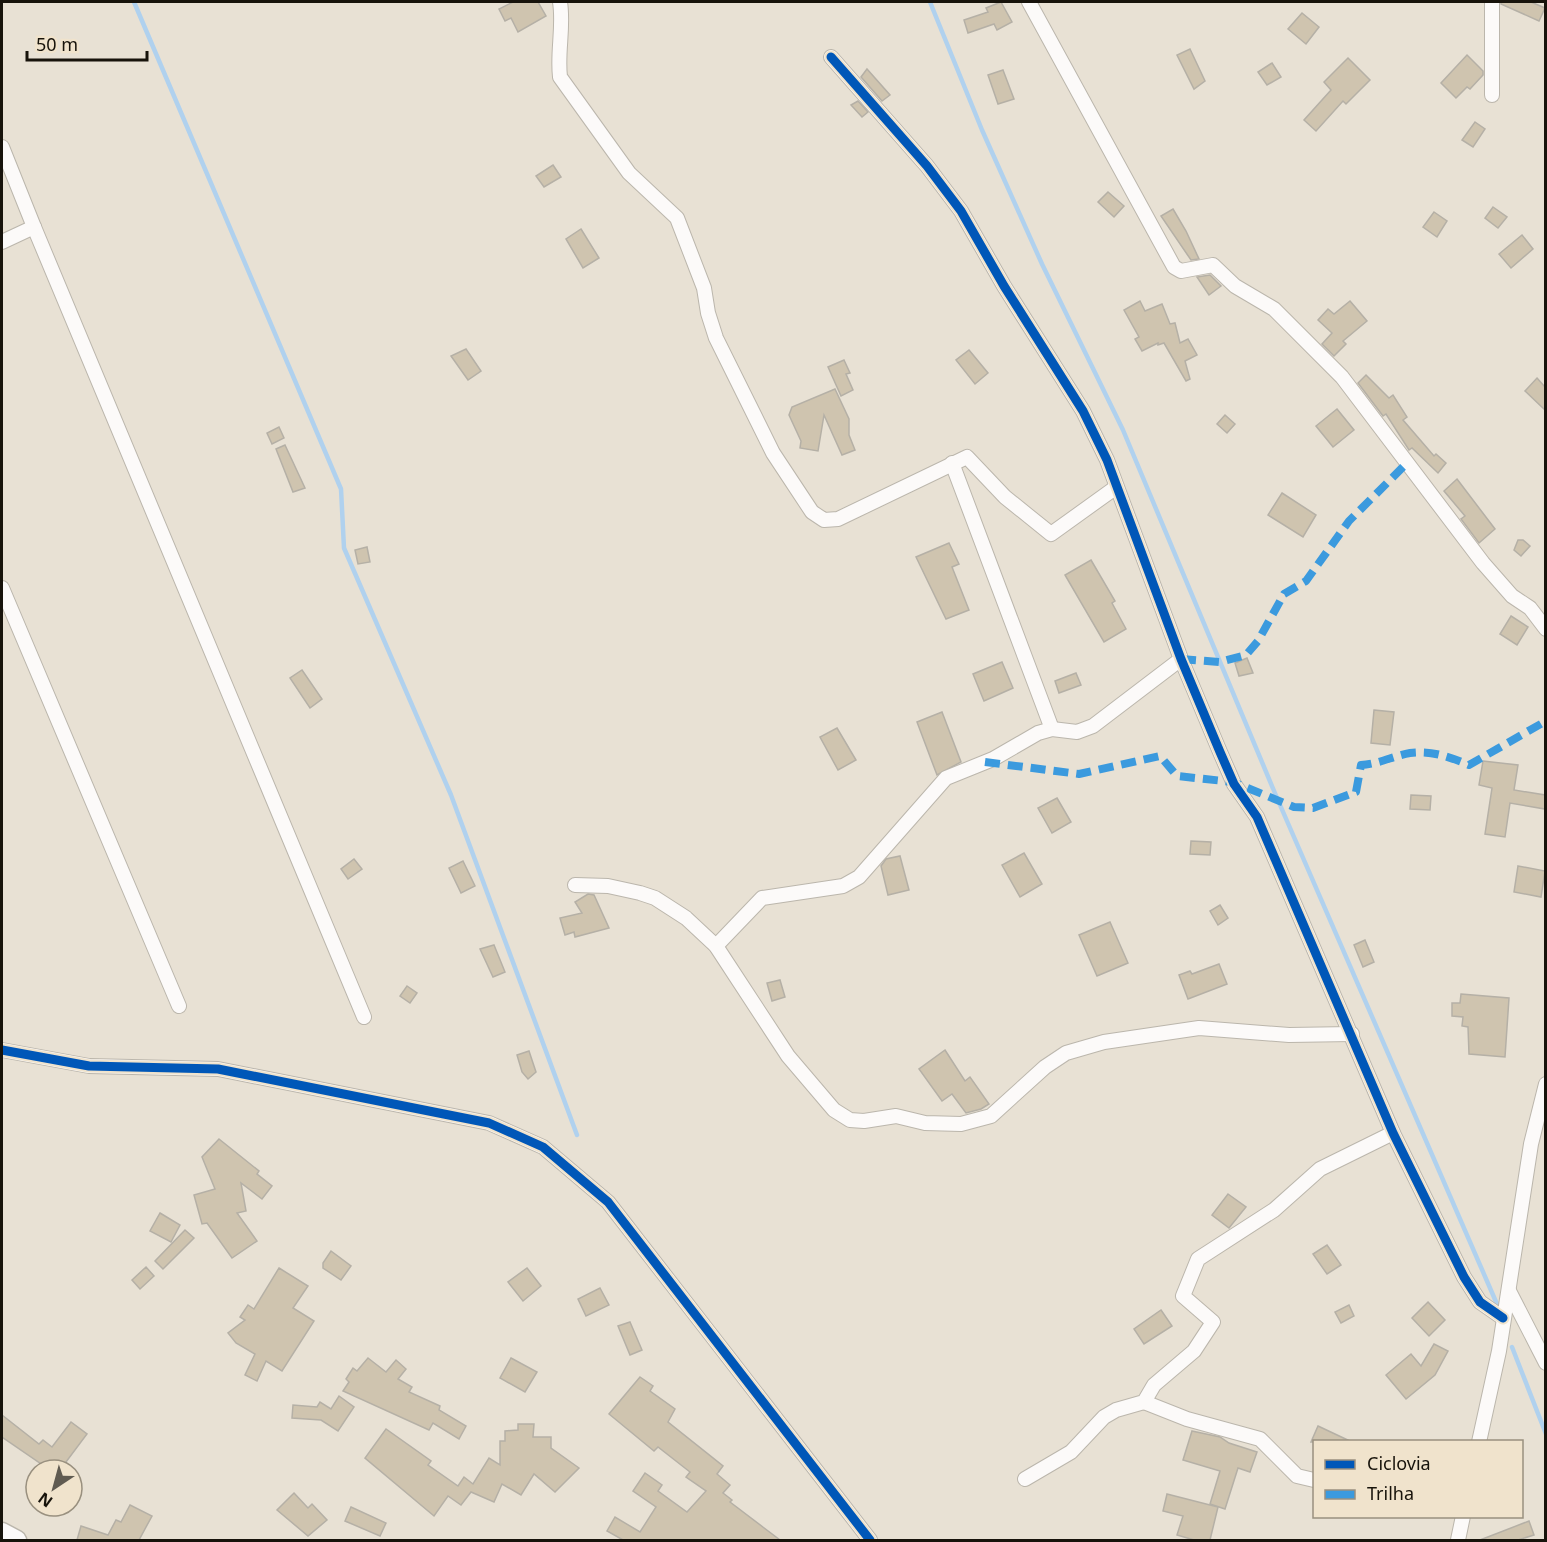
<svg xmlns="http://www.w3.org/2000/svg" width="1547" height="1542" viewBox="0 0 1547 1542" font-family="'Noto Sans',sans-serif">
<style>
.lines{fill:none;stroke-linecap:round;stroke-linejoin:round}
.stream{stroke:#b0d1ee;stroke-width:4.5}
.building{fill:#cfc4af;stroke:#b5b0a6;stroke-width:1.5}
.minor-casing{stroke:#bbb6ac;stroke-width:16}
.secondary-casing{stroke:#bbb6ac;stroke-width:21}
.minor{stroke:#fcfaf9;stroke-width:14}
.secondary{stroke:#fcfaf9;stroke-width:18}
.quiet{stroke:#3b9ade;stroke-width:8;stroke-dasharray:15 8;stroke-linecap:butt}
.cycleway-casing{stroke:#f0e3cc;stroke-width:13}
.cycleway{stroke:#0057b8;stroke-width:9}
</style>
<rect width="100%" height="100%" fill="#e8e1d4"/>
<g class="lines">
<g class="stream">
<polyline points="134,2 341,489 344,548 451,795 577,1135"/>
<polyline points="930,2 982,130 1042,264 1123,430 1277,798 1500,1311"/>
<polyline points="1512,1347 1546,1434"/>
</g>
</g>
<g class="building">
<polygon points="513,2 538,2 546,16 518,32 511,18 505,21 499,9"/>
<polygon points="1001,2 1012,22 997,30 994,24 968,33 964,20 988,12 986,8"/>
<polygon points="1501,2 1531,2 1545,8 1539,21 1501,4"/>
<polygon points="1302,13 1319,27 1306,44 1288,29"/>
<polygon points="1190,49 1205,81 1194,89 1177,55"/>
<polygon points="1467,55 1483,71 1483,75 1470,89 1467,87 1456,98 1441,83"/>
<polygon points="1348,58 1370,80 1346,104 1343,101 1316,131 1304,120 1331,90 1324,82"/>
<polygon points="1272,63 1281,77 1267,85 1258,72"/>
<polygon points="867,69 890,95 882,101 861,77"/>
<polygon points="1003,70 1014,99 998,104 988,75"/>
<polygon points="858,101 868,112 862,117 851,105"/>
<polygon points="1475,122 1485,129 1473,147 1462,140"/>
<polygon points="553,165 561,177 544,187 536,176"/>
<polygon points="1108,192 1124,206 1114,217 1098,202"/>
<polygon points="1493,207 1507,217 1498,228 1485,218"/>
<polygon points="1173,209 1186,231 1199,259 1191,260 1161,216"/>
<polygon points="1434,212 1447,221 1437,237 1423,227"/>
<polygon points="581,229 599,258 583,268 566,239"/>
<polygon points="1522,235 1533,249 1511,268 1499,254"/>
<polygon points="1210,275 1221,286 1209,295 1197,277"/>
<polygon points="1140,301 1145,311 1162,304 1170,324 1175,323 1180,343 1188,339 1197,355 1185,361 1190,379 1186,381 1164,343 1158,345 1158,343 1142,351 1135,339 1139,337 1124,310"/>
<polygon points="1350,301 1367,321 1343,341 1346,344 1334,356 1322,344 1332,333 1318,320 1328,309 1334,314"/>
<polygon points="466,349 481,371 468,380 451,356"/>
<polygon points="969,350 988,373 975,384 956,360"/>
<polygon points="844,360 850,373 846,374 853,390 841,396 828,367"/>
<polygon points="1366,375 1389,398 1393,395 1407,417 1403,420 1434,456 1436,454 1446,463 1438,473 1412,448 1409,450 1386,414 1383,416 1358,383"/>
<polygon points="1537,378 1545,387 1545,410 1525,391"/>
<polygon points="835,389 849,419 849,435 855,450 842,455 824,415 818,451 800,448 801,441 789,415 792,407"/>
<polygon points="1337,409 1354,430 1333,447 1316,426"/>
<polygon points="1225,415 1235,424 1227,433 1217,424"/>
<polygon points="279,427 284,438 272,444 267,433"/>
<polygon points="285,445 305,488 293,492 276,449"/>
<polygon points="1457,479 1495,529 1479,543 1461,519 1465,516 1444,491"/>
<polygon points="1282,493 1316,515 1303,537 1268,515"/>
<polygon points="1518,540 1523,540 1530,546 1521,556 1514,550"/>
<polygon points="949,543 959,564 952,567 969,610 946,619 916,557"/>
<polygon points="367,547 370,562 358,564 355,550"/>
<polygon points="1091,560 1115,601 1112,603 1126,629 1104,642 1065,575"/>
<polygon points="1511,616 1528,627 1517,645 1500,634"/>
<polygon points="1247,658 1253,673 1239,676 1235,663"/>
<polygon points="1002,662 1013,688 984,701 973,674"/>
<polygon points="302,670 322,699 310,708 290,678"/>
<polygon points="1076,673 1081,685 1059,693 1055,681"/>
<polygon points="1374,710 1394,712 1390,745 1371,743"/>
<polygon points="942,712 961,762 937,775 917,722"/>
<polygon points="837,728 856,760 838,770 820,737"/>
<polygon points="1483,761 1518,765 1514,790 1545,795 1545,809 1510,803 1505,837 1485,834 1492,788 1479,785"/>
<polygon points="1411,795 1431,796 1430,810 1410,809"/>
<polygon points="1057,798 1071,822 1052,833 1038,808"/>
<polygon points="1191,841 1211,842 1210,855 1190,854"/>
<polygon points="1024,853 1042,884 1020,897 1002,865"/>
<polygon points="900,856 909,890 888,895 881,866 886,859"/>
<polygon points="354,859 362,869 348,879 341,869"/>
<polygon points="463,861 475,886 461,893 449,868"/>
<polygon points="1518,866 1545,871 1541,897 1514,892"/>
<polygon points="588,894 594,895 609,928 575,937 574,932 565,935 560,918 582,913 575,902"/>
<polygon points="1220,905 1228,918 1218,925 1210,911"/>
<polygon points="1110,922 1128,963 1097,976 1079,935"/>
<polygon points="1365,940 1374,962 1363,967 1354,945"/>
<polygon points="494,945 505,972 493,977 480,949"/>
<polygon points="1219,964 1227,984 1188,999 1179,975 1190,971 1192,974"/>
<polygon points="780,980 785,997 772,1001 767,983"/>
<polygon points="407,986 417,993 410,1003 400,996"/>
<polygon points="1461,994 1509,998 1505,1057 1469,1054 1468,1027 1462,1026 1463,1017 1452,1016 1452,1003 1460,1003"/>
<polygon points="945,1050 965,1081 970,1077 989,1104 981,1109 966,1113 952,1094 942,1101 919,1069"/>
<polygon points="529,1051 536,1072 528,1079 522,1072 517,1055"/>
<polygon points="219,1139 259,1171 257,1174 272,1186 262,1199 241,1183 246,1211 237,1213 257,1241 232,1258 207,1223 202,1224 194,1195 215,1189 202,1157"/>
<polygon points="1228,1194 1246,1207 1229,1228 1212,1215"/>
<polygon points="160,1213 180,1225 171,1242 150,1231"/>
<polygon points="185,1230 194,1238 163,1269 155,1261"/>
<polygon points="1327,1245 1341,1265 1327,1274 1313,1254"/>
<polygon points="331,1251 351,1266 341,1280 323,1268 323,1263"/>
<polygon points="146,1267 154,1276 140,1289 132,1280"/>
<polygon points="279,1268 308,1286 293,1308 314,1321 282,1371 266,1361 257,1381 245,1375 255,1354 236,1343 228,1333 245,1320 240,1317 248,1305 254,1309"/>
<polygon points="527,1268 541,1286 523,1301 508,1282"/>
<polygon points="600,1288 609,1305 586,1316 578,1299"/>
<polygon points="1428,1302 1445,1320 1429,1336 1412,1318"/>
<polygon points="1349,1305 1354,1316 1341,1323 1335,1312"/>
<polygon points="1161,1310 1172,1326 1144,1344 1134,1329"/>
<polygon points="630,1322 642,1350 630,1355 618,1326"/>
<polygon points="1434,1344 1448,1351 1435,1375 1406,1399 1386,1375 1411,1354 1421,1366"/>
<polygon points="368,1358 386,1372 396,1360 406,1369 398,1379 412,1387 409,1392 440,1406 439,1410 466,1426 459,1439 433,1423 429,1430 343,1391 349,1382 346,1379 353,1368 357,1371"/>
<polygon points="511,1358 537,1372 525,1392 500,1378"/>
<polygon points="640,1377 653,1386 650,1391 675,1409 668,1422 723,1466 717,1474 730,1485 723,1493 732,1500 730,1502 780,1540 623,1540 607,1531 615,1517 640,1532 656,1507 633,1491 645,1473 662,1485 658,1491 687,1512 706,1491 686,1477 690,1472 658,1447 654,1451 609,1414"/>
<polygon points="339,1396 354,1407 338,1431 321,1420 292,1418 293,1405 317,1407 320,1402 331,1409"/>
<polygon points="2,1415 39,1444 43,1440 52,1447 71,1422 87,1434 60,1470 50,1470 2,1437"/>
<polygon points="518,1424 534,1424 533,1437 551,1437 551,1448 579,1468 555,1492 534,1474 521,1495 502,1484 494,1502 471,1492 461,1505 448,1496 434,1516 365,1458 386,1429 431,1461 428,1465 458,1486 464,1477 473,1484 489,1458 500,1465 500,1441 505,1441 505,1431 518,1430"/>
<polygon points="1318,1426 1352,1442 1311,1442"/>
<polygon points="1192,1431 1220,1437 1229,1443 1257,1452 1250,1472 1238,1468 1225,1509 1210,1504 1220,1471 1183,1460"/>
<polygon points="294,1493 308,1508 312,1504 327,1520 308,1536 277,1510"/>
<polygon points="1167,1494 1218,1507 1210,1540 1194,1540 1177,1535 1183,1516 1163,1511"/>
<polygon points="130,1505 152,1516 139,1540 77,1540 81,1526 108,1535 116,1520 121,1522"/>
<polygon points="351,1507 386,1523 380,1536 345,1521"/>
<polygon points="1529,1521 1534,1535 1518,1540 1480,1540"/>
</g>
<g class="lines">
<defs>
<g id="minor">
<path d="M560 2C564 27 557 52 560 77L629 173 677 218 704 288 708 313 716 338 773 453 812 512 824 520 838 519 967 457 1005 497 1051 534 1115 488"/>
<polyline points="1029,2 1174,267 1181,271 1213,265 1235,286 1274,309 1342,377 1483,563 1512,596 1530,608 1546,629"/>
<polyline points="831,57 927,166 961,211 1004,286 1083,411 1107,460 1181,659 1220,752 1234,784 1257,817 1393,1133 1464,1277 1480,1302 1503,1318"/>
<polyline points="1492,95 1492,2"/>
<polyline points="2,147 34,227"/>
<polyline points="2,242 34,227 364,1017"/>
<polyline points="952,463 1052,729"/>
<polyline points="2,588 179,1006"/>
<polyline points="575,885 608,886 640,893 655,898 686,918 716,946 788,1056 834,1110 850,1120 864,1121 896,1116 925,1123 961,1124 991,1116 1045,1067 1066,1053 1104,1042 1199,1028 1289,1035 1352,1034"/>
<polyline points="716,946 762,898 843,886 859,877 946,778 993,759 1038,733 1052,729 1077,732 1093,726 1181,659"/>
<polyline points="2,1050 89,1066 218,1069 489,1123 543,1147 608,1202 870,1540"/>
<polyline points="1509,1291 1546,1363"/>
<polyline points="1144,1402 1187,1419 1260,1439 1297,1476 1314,1480"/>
<polyline points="1479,1442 1499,1351 1531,1144 1546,1084"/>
<polyline points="1025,1479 1071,1452 1104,1417 1116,1410 1144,1402 1154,1385 1194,1351 1213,1322 1183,1296 1198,1259 1274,1210 1320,1169 1393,1133"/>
<polyline points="1458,1540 1463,1516"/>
</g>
<polyline id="secondary" points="2,1532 17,1540"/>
</defs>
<use href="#minor" class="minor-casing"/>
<use href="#secondary" class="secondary-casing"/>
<use href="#minor" class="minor"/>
<use href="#secondary" class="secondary"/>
<g class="quiet">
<polyline points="1181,659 1220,662 1246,655 1258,641 1284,594 1306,581 1349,521 1406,464"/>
<path d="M985 762 1079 774 1160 756 1177 776 1233 782 1294 807 1313 808 1356 792 1361 765C1379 764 1393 756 1410 753 1431 750 1450 757 1469 765L1546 721"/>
</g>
<defs>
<g id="cycleway">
<polyline points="831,57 927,166 961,211 1004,286 1083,411 1107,460 1181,659 1220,752 1234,784 1257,817 1393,1133 1464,1277 1480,1302 1503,1318"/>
<polyline points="2,1050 89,1066 218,1069 489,1123 543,1147 608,1202 870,1540"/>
</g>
</defs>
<use href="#cycleway" class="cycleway-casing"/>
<use href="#cycleway" class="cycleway"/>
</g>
<rect width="1547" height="1542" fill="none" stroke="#17130b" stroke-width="6"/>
<rect x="1313" y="1440" width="210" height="78" fill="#f0e3cc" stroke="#99907f" stroke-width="1.5"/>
<rect x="1325" y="1460" width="30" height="9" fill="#0057b8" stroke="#99907f" stroke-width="1.5"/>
<text x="1367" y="1470" font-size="18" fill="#17130b">Ciclovia</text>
<rect x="1325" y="1490" width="30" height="9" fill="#3b9ade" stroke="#99907f" stroke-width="1.5"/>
<text x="1367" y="1500" font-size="18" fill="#17130b">Trilha</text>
<g transform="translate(54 1488) rotate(216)"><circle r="28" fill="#f0e3cc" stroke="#99907f" stroke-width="1.5"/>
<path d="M0-4.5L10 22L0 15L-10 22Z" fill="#605b51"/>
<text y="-9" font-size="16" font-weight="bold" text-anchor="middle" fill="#17130b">N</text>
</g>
<path d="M27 51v9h120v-9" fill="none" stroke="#17130b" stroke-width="3"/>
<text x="36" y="51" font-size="18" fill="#17130b" stroke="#f0e3cc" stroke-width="4.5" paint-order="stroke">50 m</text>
</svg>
